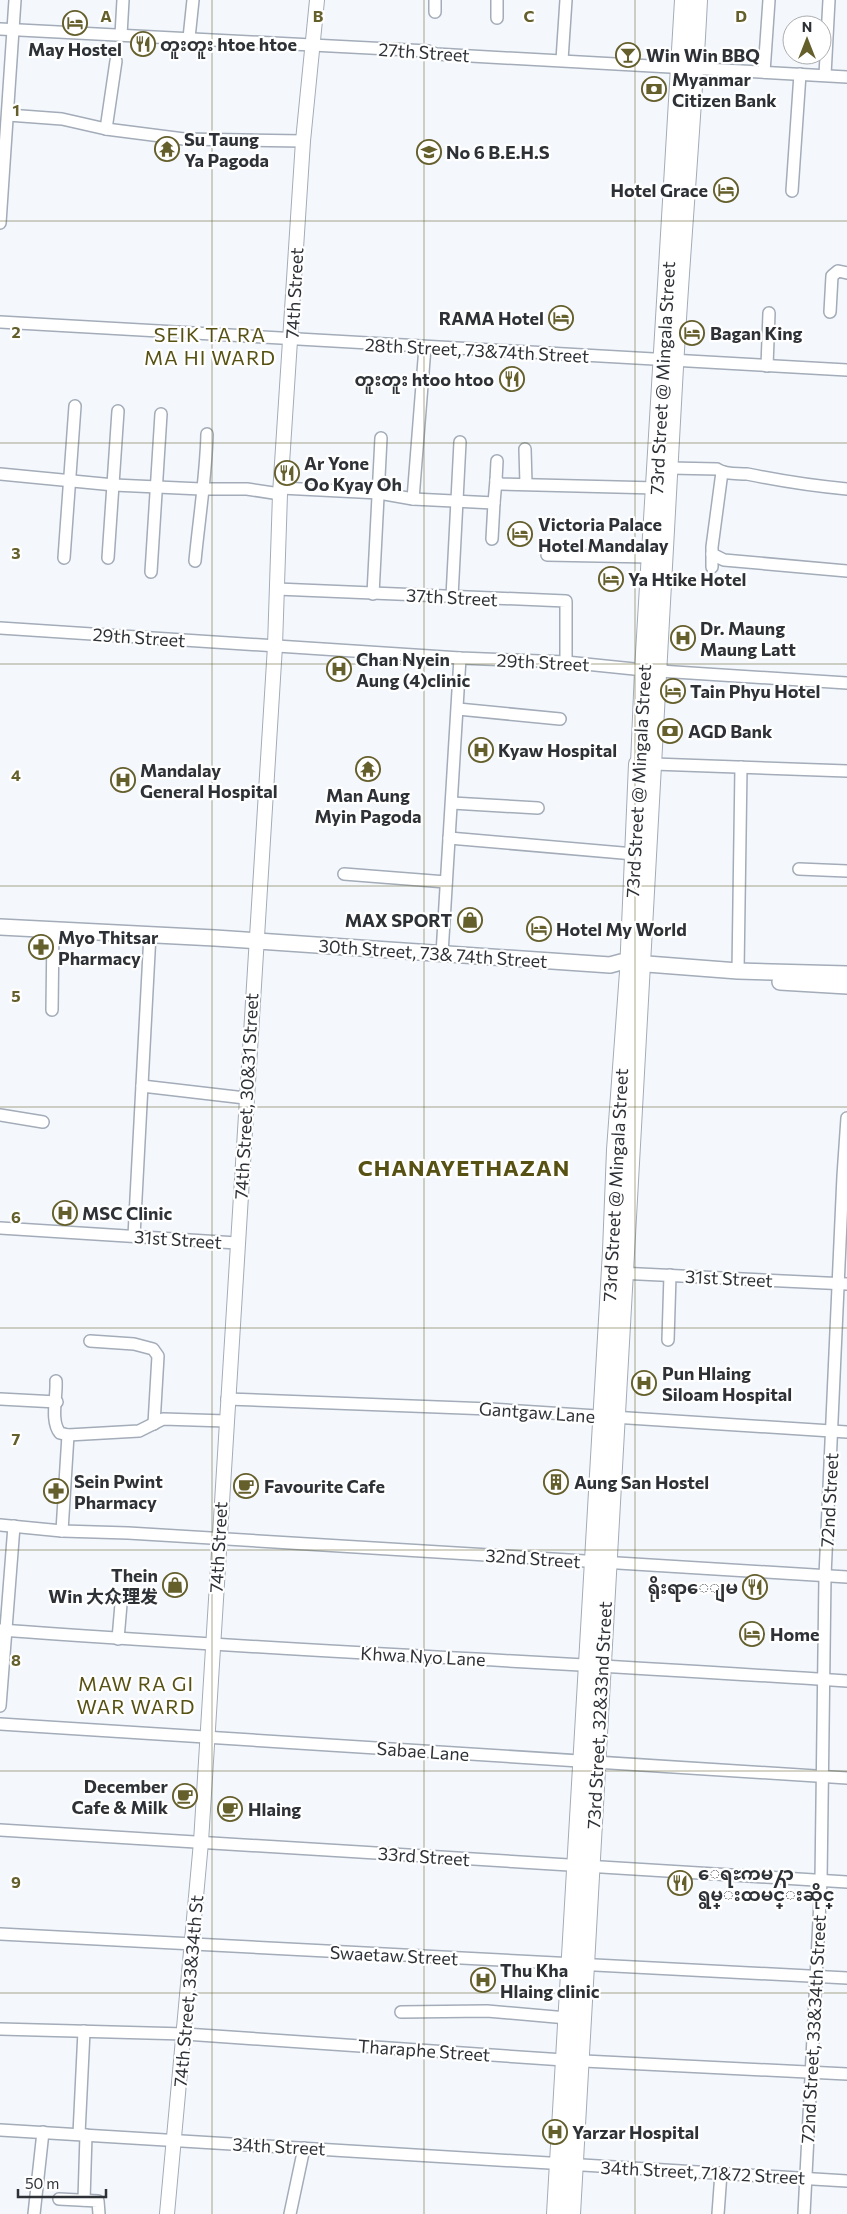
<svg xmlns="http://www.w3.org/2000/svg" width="847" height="2214" viewBox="0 0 847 2214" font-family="Commissioner,'Noto Sans SC','Noto Sans Myanmar',sans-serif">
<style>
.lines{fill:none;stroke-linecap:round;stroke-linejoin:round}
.minor-casing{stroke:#a3acb8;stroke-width:14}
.tertiary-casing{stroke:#a3acb8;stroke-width:16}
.secondary-casing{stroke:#a3acb8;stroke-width:18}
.primary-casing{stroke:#a3acb8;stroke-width:20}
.minor{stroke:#fff;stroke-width:11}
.tertiary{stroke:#fff;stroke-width:14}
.secondary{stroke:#fff;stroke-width:15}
.primary{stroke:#fff;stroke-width:18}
.grid{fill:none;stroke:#655f2c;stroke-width:1;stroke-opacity:0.55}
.labels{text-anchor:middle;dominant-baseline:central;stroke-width:4.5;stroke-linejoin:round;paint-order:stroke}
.poi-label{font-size:18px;font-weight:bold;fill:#2e3237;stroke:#fff;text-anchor:start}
.street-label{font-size:18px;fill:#2e3237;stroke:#fff}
.quarter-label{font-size:20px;letter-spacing:1px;fill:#575113;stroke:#fff}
.district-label{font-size:22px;font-weight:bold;letter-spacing:1px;fill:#575113;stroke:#fff}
.grid-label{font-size:16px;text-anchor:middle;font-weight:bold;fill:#655f2c;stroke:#fff;stroke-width:4.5;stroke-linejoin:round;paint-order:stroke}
</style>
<rect width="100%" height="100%" fill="#f4f8fd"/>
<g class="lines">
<defs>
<g id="minor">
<polyline points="435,12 435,0"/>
<polyline points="497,18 497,0"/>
<polyline points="0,29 428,51 436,54 847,77"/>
<polyline points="121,35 123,0"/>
<polyline points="189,38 193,0"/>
<polyline points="562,60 566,0"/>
<polyline points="764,72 769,0"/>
<polyline points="825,75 829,0"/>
<polyline points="8,115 62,119 106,129 184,139 303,141"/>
<polyline points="106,129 116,61"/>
<polyline points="792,191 800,74"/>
<polyline points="0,223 15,0"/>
<polyline points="830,312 832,276 838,271 847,273"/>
<polyline points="0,322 847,370"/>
<polyline points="767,366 769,313"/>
<polyline points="525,449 526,484"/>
<polyline points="497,461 496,480 500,484 656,488"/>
<path d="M670 468 717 469C726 475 737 473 747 474 781 481 813 486 847 489"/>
<polyline points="0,474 114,485 201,489 247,489 280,494"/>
<polyline points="281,488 379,493 413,499 494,503 496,480"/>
<polyline points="413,499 425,347"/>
<polyline points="492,539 494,503"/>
<polyline points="712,554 724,560 847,571"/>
<polyline points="547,555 650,557"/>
<polyline points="64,558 75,406"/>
<polyline points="108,558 118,411"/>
<path d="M195 561C199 519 206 476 207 434"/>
<polyline points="712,567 712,547 722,472"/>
<polyline points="151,572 161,414"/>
<polyline points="277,589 566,601 566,662"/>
<polyline points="373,594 381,438"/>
<polyline points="452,597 460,442"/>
<polyline points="0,628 460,658 566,662 644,670 847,683"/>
<polyline points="458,709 560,719"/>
<polyline points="654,764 847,771"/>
<polyline points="452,803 538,808"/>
<polyline points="449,838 634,854"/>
<polyline points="799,869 847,871"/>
<polyline points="344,874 446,882"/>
<polyline points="442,954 460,658"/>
<polyline points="738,971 741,767"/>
<polyline points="52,1010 53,930"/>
<polyline points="142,1086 245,1098"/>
<polyline points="0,1115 43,1122"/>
<polyline points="0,1228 237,1243"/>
<polyline points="134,1236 150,934"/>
<polyline points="619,1273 847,1284"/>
<polyline points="668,1340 670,1275"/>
<polyline points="90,1341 134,1344 153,1349 158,1356 154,1424"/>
<path d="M56 1381C57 1397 50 1421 60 1433L68 1435 139 1431 163 1419 226 1421"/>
<polyline points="0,1399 57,1402"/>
<polyline points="227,1399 490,1409 847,1432"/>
<polyline points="0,1525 62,1531 128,1533 847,1577"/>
<polyline points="62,1531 68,1435"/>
<path d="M0 1630C282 1651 565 1662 847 1681"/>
<polyline points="118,1639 121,1604"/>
<polyline points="0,1706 14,1526"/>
<polyline points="0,1724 847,1778"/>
<polyline points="0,1830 847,1882"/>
<polyline points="0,1934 847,1978"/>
<polyline points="401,2012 487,2011 567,2018"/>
<polyline points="0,2029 185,2034 564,2060 847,2074"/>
<polyline points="0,2130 847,2181"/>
<polyline points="79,2134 84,2031"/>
<polyline points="59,2199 98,2201 99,2214"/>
<polyline points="84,2200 86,2135"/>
<polyline points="34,2214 43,2132"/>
<polyline points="290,2214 304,2148"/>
<polyline points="718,2214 721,2173"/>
<polyline points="804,2214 821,1881 825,1576 843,1176 847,1118"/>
</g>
<polyline id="tertiary" points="167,2214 201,1842 275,646 280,494 303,141 317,0"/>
<g id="secondary">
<polyline points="0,927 215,938 610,965 621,962 738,971 847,974"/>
<polyline points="780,982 847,986"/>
</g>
<g id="primary">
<polyline points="556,2214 612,1251 616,1150 629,972 638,764 640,764 644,670 684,0"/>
<path d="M571 2214C604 1598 642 983 674 367 681 245 692 122 698 0"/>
</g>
</defs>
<use href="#minor" class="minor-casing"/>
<use href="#tertiary" class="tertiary-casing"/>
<use href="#secondary" class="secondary-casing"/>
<use href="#primary" class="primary-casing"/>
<use href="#minor" class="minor"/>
<use href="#tertiary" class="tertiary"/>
<use href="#secondary" class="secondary"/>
<use href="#primary" class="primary"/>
</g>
<path class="grid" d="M212 0V2214M424 0V2214M635 0V2214M0 221H847M0 443H847M0 664H847M0 886H847M0 1107H847M0 1328H847M0 1550H847M0 1771H847M0 1993H847"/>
<defs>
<symbol id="hotel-ring" viewBox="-11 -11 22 22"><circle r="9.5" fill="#fff" stroke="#655f2c" stroke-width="1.5"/><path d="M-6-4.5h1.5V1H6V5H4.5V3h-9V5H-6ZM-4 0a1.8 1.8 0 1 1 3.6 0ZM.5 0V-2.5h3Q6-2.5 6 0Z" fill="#655f2c"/></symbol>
<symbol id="restaurant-ring" viewBox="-11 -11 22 22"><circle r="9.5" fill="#fff" stroke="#655f2c" stroke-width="1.5"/><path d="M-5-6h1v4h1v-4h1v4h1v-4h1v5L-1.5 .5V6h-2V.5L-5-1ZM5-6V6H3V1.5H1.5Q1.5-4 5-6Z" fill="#655f2c"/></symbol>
<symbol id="bar-ring" viewBox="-11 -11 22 22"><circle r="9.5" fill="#fff" stroke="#655f2c" stroke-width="1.5"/><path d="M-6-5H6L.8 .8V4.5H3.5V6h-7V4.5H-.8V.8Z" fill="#655f2c"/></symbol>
<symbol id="bank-ring" viewBox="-11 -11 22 22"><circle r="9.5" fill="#fff" stroke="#655f2c" stroke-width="1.5"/><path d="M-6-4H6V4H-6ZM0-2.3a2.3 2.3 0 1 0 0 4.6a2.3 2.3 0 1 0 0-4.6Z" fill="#655f2c"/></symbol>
<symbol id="temple-ring" viewBox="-11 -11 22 22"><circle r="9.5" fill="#fff" stroke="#655f2c" stroke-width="1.5"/><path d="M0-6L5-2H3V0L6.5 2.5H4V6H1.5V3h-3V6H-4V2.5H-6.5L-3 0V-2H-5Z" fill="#655f2c"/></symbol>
<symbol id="school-ring" viewBox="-11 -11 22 22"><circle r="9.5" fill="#fff" stroke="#655f2c" stroke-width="1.5"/><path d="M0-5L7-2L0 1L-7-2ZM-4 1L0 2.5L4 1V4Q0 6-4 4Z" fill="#655f2c"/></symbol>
<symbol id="hospital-ring" viewBox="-11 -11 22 22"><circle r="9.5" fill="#fff" stroke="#655f2c" stroke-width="1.5"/><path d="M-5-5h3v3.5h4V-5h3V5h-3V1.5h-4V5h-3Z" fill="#655f2c"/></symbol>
<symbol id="shop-ring" viewBox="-11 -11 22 22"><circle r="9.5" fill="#fff" stroke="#655f2c" stroke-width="1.5"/><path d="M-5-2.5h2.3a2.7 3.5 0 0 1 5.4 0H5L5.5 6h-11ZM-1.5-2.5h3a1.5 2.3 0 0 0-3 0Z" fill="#655f2c"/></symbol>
<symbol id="pharmacy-ring" viewBox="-11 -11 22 22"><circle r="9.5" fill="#fff" stroke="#655f2c" stroke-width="1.5"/><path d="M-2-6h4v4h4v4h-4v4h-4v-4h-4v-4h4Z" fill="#655f2c"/></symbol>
<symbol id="building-ring" viewBox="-11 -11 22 22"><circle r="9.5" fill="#fff" stroke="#655f2c" stroke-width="1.5"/><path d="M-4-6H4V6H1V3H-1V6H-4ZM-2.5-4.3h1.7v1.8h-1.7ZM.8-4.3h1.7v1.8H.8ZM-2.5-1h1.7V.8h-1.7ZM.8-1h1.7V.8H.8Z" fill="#655f2c"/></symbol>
<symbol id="cafe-ring" viewBox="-11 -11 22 22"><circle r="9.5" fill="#fff" stroke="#655f2c" stroke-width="1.5"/><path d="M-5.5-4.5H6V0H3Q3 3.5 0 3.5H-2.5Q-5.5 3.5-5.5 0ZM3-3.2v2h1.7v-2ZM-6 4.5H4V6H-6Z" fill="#655f2c"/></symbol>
</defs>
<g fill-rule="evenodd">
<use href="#hotel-ring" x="61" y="9" width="28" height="28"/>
<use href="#restaurant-ring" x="129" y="30" width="28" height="28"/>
<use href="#bar-ring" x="614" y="41" width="28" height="28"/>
<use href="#bank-ring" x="640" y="75" width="28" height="28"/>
<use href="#temple-ring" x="153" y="135" width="28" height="28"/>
<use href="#school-ring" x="415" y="138" width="28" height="28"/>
<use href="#hotel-ring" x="712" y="176" width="28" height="28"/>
<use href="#hotel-ring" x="547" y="304" width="28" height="28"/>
<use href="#hotel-ring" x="678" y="319" width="28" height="28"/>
<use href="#restaurant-ring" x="498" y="365" width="28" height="28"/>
<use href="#restaurant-ring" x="273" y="459" width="28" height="28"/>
<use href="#hotel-ring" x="506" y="520" width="28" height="28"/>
<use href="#hotel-ring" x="597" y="565" width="28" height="28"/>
<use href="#hospital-ring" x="669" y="624" width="28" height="28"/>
<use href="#hospital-ring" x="325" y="655" width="28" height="28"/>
<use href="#hotel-ring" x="659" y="677" width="28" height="28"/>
<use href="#bank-ring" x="656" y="717" width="28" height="28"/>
<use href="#hospital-ring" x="467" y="736" width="28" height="28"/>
<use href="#temple-ring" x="354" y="755" width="28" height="28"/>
<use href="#hospital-ring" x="109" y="766" width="28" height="28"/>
<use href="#shop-ring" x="456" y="906" width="28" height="28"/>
<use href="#hotel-ring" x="525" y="915" width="28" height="28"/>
<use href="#pharmacy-ring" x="27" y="933" width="28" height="28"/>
<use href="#hospital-ring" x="51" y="1199" width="28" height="28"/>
<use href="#hospital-ring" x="630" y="1369" width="28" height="28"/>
<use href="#building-ring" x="542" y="1468" width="28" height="28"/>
<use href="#cafe-ring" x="232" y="1472" width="28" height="28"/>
<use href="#pharmacy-ring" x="42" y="1477" width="28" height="28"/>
<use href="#shop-ring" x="161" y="1571" width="28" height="28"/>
<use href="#restaurant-ring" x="741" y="1573" width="28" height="28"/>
<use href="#hotel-ring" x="738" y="1620" width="28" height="28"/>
<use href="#cafe-ring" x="171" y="1782" width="28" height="28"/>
<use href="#cafe-ring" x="216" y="1795" width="28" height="28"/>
<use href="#restaurant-ring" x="666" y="1869" width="28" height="28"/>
<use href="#hospital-ring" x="469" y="1966" width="28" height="28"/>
<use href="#hospital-ring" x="541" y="2118" width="28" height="28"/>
</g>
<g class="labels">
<g class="poi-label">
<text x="160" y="44">တူးတူး htoe htoe</text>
<text x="75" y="49" text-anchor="middle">May Hostel</text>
<text x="646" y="55">Win Win BBQ</text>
<text x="672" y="79">Myanmar<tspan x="672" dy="21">Citizen Bank</tspan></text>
<text x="184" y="139">Su Taung<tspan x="184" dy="21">Ya Pagoda</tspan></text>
<text x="446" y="152">No 6 B.E.H.S</text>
<text x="708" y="190" text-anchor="end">Hotel Grace</text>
<text x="544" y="318" text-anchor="end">RAMA Hotel</text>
<text x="710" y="333">Bagan King</text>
<text x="494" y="379" text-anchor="end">တူးတူး htoo htoo</text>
<text x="304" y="463">Ar Yone<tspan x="304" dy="21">Oo Kyay Oh</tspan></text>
<text x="538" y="524">Victoria Palace<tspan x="538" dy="21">Hotel Mandalay</tspan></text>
<text x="628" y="579">Ya Htike Hotel</text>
<text x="700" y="628">Dr. Maung<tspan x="700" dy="21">Maung Latt</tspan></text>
<text x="356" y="659">Chan Nyein<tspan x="356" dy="21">Aung (4)clinic</tspan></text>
<text x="690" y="691">Tain Phyu Hotel</text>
<text x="688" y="731">AGD Bank</text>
<text x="498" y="750">Kyaw Hospital</text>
<text x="140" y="770">Mandalay<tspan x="140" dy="21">General Hospital</tspan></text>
<text x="368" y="795" text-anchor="middle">Man Aung<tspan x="368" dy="21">Myin Pagoda</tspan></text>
<text x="452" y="920" text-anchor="end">MAX SPORT</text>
<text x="556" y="929">Hotel My World</text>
<text x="58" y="937">Myo Thitsar<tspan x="58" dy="21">Pharmacy</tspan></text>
<text x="82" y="1213">MSC Clinic</text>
<text x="662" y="1373">Pun Hlaing<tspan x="662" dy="21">Siloam Hospital</tspan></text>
<text x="74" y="1481">Sein Pwint<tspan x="74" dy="21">Pharmacy</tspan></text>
<text x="574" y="1482">Aung San Hostel</text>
<text x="264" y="1486">Favourite Cafe</text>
<text x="158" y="1575" text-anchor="end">Thein<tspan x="158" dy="21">Win 大众理发</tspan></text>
<text x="738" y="1587" text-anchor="end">ရိုးရာေျမ</text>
<text x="770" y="1634">Home</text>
<text x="168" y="1786" text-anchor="end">December<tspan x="168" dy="21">Cafe &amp; Milk</tspan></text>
<text x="248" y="1809">Hlaing</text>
<text x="698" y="1873">ေရႊကမ႓ာ<tspan x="698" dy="21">ရွမ္းထမင္းဆိုင္</tspan></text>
<text x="500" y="1970">Thu Kha<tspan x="500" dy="21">Hlaing clinic</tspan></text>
<text x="572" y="2132">Yarzar Hospital</text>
</g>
<g class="street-label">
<text transform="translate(424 52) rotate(4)">27th Street</text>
<text transform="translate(294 293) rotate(-87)">74th Street</text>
<text transform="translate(477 350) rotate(3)">28th Street, 73&amp;74th Street</text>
<text transform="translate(662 378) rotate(-87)">73rd Street @ Mingala Street</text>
<text transform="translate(452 597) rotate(3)">37th Street</text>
<text transform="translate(139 637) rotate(4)">29th Street</text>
<text transform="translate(543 662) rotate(3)">29th Street</text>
<text transform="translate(638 781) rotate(-87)">73rd Street @ Mingala Street</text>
<text transform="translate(433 953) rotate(4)">30th Street, 73&amp; 74th Street</text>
<text transform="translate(246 1096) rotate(-87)">74th Street, 30&amp;31 Street</text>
<text transform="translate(615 1185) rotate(-87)">73rd Street @ Mingala Street</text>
<text transform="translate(178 1239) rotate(4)">31st Street</text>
<text transform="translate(729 1278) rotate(3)">31st Street</text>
<text transform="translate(537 1412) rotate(4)">Gantgaw Lane</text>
<text transform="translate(829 1500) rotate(-87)">72nd Street</text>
<text transform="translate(218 1547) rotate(-87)">74th Street</text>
<text transform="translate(533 1558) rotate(4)">32nd Street</text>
<text transform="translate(423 1656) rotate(3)">Khwa Nyo Lane</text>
<text transform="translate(599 1715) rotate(-87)">73rd Street, 32&amp;33nd Street</text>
<text transform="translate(423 1751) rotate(4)">Sabae Lane</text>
<text transform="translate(424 1856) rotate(4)">33rd Street</text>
<text transform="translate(394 1955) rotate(3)">Swaetaw Street</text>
<text transform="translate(188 1991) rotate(-85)">74th Street, 33&amp;34th St</text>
<text transform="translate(813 2029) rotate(-87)">72nd Street, 33&amp;34th Street</text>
<text transform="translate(424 2050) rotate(4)">Tharaphe Street</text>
<text transform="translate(279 2146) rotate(3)">34th Street</text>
<text transform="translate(703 2172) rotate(3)">34th Street, 71&amp;72 Street</text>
</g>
<g class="quarter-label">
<text x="210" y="334">SEIK TA RA<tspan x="210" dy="23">MA HI WARD</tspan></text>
<text x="136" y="1683">MAW RA GI<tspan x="136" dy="23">WAR WARD</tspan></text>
</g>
<g class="district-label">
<text x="464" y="1167">CHANAYETHAZAN</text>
</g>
</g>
<g class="grid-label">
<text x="106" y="22">A</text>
<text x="318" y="22">B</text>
<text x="529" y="22">C</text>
<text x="741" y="22">D</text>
<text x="16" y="116">1</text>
<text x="16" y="338">2</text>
<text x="16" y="559">3</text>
<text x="16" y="781">4</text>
<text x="16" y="1002">5</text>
<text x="16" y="1223">6</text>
<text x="16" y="1445">7</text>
<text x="16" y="1666">8</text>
<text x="16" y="1888">9</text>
</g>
<g transform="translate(807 40)"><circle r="24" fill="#ffffff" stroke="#abadaf"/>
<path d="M0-4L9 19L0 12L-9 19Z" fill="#655f2c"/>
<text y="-8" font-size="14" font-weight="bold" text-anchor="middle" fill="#2e3237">N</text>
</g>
<path d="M18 2189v8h88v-8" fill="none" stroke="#2e3237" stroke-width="2.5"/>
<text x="25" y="2189" font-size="15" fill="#2e3237" stroke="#ffffff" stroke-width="4" paint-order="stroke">50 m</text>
</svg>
